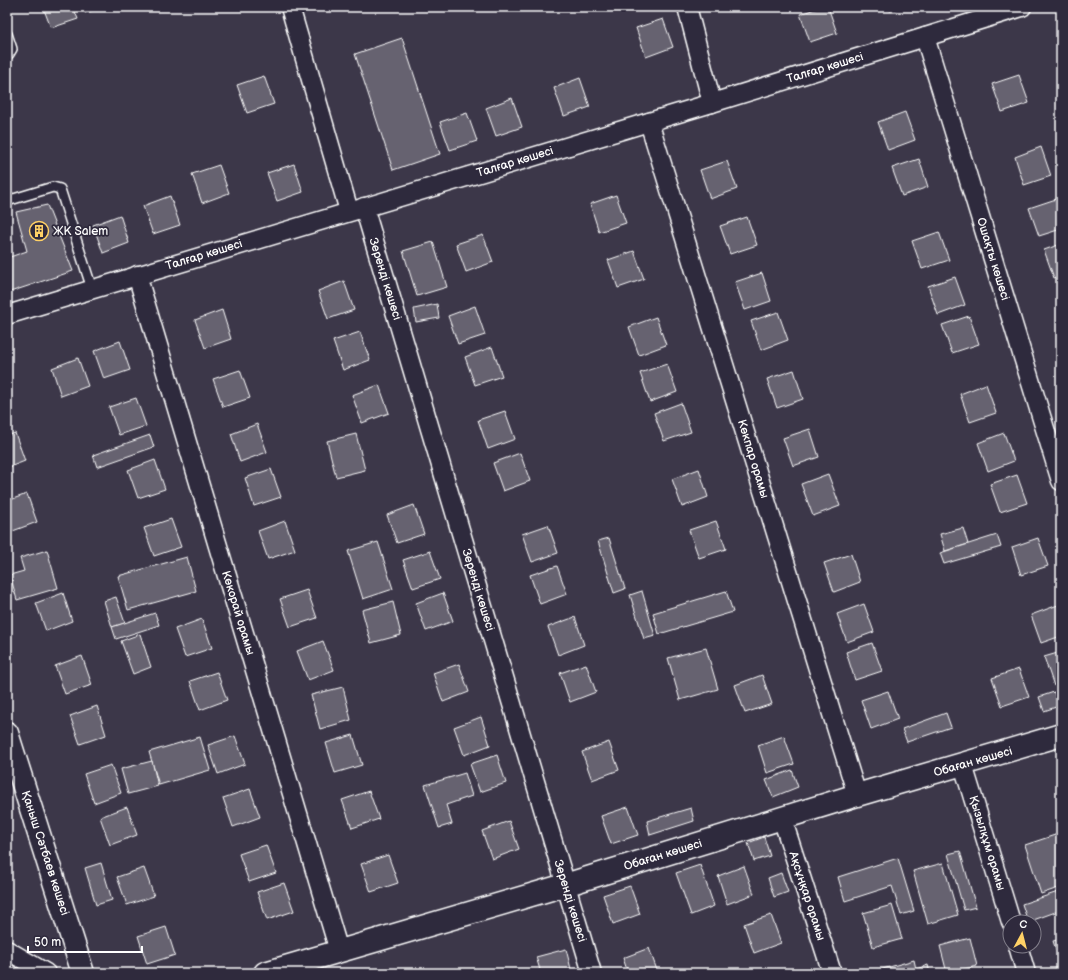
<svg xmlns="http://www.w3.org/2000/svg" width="1068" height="980" viewBox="0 0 1068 980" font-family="'Balsamiq Sans',sans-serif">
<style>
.building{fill:#666270;stroke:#fff}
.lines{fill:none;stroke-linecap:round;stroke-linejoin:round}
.service-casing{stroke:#fff;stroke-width:12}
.minor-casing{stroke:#fff;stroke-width:21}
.tertiary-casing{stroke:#fff;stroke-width:25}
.service{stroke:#2f2a3d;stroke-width:9}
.minor{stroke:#2f2a3d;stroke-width:18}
.tertiary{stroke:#2f2a3d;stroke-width:22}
.labels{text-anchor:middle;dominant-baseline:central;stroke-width:3.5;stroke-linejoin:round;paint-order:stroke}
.street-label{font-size:12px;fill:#fff;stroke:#2f2a3d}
.poi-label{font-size:12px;fill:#fff;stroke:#2f2a3d;text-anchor:start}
</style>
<rect width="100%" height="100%" fill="#3c3749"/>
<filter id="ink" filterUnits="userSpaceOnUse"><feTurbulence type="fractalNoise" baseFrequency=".025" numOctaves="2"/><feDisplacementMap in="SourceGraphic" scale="8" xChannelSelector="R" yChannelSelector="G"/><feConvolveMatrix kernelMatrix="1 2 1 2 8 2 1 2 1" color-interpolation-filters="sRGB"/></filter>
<g filter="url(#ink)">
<g class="building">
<polygon points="43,7 73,7 78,19 51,28"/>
<polygon points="83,7 104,7 85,13"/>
<polygon points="821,7 828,7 837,33 810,42 800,14"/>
<polygon points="888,7 901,7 890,11"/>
<polygon points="663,19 673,47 646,57 636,28"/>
<polygon points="402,38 440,154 393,170 355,54"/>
<polygon points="1019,75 1029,103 1002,112 992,84"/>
<polygon points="264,76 274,104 247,113 237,85"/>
<polygon points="580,78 590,107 564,116 554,88"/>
<polygon points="512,98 522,127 496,136 486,108"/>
<polygon points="905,112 915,140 888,150 878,122"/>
<polygon points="467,113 477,141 450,150 440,122"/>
<polygon points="1041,147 1051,176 1024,185 1015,157"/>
<polygon points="919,159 928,187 902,196 892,168"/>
<polygon points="727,161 737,189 710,199 700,170"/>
<polygon points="294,164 303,192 277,201 267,173"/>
<polygon points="219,165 229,193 202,203 192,174"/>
<polygon points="616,195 626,223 599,232 590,204"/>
<polygon points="170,196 180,225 153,234 143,206"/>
<polygon points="1056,199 1061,212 1061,229 1039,236 1029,208"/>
<polygon points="47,205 73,271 7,293 7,258 27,251 16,212"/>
<polygon points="120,215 129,243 103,253 93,225"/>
<polygon points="747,217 757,245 730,254 720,226"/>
<polygon points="939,232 949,260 922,269 912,241"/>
<polygon points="483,235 493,262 466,272 456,244"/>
<polygon points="433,242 447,287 417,296 403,251"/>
<polygon points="1061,244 1061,275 1054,278 1044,250"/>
<polygon points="634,251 644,279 618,288 608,260"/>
<polygon points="762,273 771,301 745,310 735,282"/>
<polygon points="955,277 965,305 938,315 928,286"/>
<polygon points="344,281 354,310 328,319 318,291"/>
<polygon points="437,304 439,318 416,322 414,309"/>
<polygon points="475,306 485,335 458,344 448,316"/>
<polygon points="222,310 231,339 205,348 195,320"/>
<polygon points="778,312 788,340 761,350 751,321"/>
<polygon points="969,316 979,344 952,353 942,325"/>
<polygon points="656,317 666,345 639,355 629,327"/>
<polygon points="360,332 370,360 343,370 333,341"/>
<polygon points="120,341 130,370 104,379 94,351"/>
<polygon points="492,347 502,376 475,385 465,357"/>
<polygon points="78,358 88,386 61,396 52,368"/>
<polygon points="667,364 677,392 650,402 640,373"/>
<polygon points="240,370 250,398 223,407 213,379"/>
<polygon points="794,370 803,399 777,408 767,379"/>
<polygon points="986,384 996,413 970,422 960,394"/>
<polygon points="379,385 389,413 362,423 352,395"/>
<polygon points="136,398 146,426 119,435 109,407"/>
<polygon points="681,403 691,432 664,441 654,413"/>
<polygon points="505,411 515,439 488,449 478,420"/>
<polygon points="257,424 267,452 240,462 231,434"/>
<polygon points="810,429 819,457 793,466 783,438"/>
<polygon points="15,433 25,461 7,468 7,436"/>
<polygon points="1004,433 1014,461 988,471 978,443"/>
<polygon points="356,434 365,470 336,477 327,441"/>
<polygon points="150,435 154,447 97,467 93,455"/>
<polygon points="520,453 530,481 503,491 493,463"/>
<polygon points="155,460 165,489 138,498 128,470"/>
<polygon points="271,469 281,497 254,506 245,478"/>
<polygon points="699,469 708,497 682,507 672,479"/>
<polygon points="828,474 840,506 813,516 801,484"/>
<polygon points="1017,475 1027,503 1000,512 990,484"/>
<polygon points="27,494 37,522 10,532 7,523 7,501"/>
<polygon points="414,505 424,534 397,543 387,515"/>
<polygon points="171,519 181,547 154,556 144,528"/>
<polygon points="285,521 295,550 268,559 258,531"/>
<polygon points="716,521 726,549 699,558 689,530"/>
<polygon points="548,525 558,553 532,562 522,534"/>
<polygon points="963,528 968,544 945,551 940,534"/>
<polygon points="997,535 1001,547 944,564 940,553"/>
<polygon points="609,538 625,589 614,593 598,541"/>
<polygon points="1038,538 1048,566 1021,575 1012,547"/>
<polygon points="378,542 393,589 363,599 348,551"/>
<polygon points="47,550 58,588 17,600 10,575 24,571 20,558"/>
<polygon points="430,551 440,579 413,588 403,560"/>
<polygon points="851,554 860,582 834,592 824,563"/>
<polygon points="187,557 196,591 128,610 118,576"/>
<polygon points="557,566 567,594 540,604 530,575"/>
<polygon points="307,590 317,618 290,627 280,599"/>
<polygon points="642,591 655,636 644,639 630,595"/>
<polygon points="726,591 733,612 659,634 653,613"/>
<polygon points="63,593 72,621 46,631 36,603"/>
<polygon points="443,593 453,621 426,631 416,603"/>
<polygon points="116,597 125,623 112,627 104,601"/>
<polygon points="393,602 401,635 371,643 362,610"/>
<polygon points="864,604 874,632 847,642 837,614"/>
<polygon points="1058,605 1061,614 1061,636 1041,643 1031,615"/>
<polygon points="155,613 159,625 116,639 112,627"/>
<polygon points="575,617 584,645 558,655 548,627"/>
<polygon points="202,619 212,648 185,657 175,629"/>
<polygon points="140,634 151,667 133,674 121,641"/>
<polygon points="323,641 334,670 308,680 297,651"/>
<polygon points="872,643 882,671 855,680 846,652"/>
<polygon points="706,648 718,689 680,700 668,658"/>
<polygon points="1061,652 1061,683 1054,686 1044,657"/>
<polygon points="82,656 92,685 65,694 55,666"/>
<polygon points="459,664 469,692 443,702 433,673"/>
<polygon points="586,664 596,692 570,702 560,673"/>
<polygon points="1019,669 1029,697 1002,706 992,678"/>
<polygon points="217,672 227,700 200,710 190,681"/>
<polygon points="762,675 772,704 745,713 735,685"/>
<polygon points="343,687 351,720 320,729 311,695"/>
<polygon points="888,691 898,719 871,729 861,700"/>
<polygon points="1054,692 1059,706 1044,711 1039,697"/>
<polygon points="97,706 106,735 80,744 70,716"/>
<polygon points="946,713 951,727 907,742 902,729"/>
<polygon points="481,717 490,745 464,755 454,727"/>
<polygon points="353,735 362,765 335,773 326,743"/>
<polygon points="235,736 245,764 218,774 208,745"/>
<polygon points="784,736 794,764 767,773 758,745"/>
<polygon points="200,737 210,770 159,785 149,752"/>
<polygon points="609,742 619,770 592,780 582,752"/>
<polygon points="497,755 506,783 480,792 470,764"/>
<polygon points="152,761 158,786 128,794 121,769"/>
<polygon points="111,765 121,793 94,803 84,774"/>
<polygon points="792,770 798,787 773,797 766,780"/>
<polygon points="465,773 472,796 446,805 452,824 439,828 425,785"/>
<polygon points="250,789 260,817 233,827 223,798"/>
<polygon points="369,791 379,819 352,828 342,800"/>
<polygon points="127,807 137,835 110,845 100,817"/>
<polygon points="628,807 638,835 611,844 601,816"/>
<polygon points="691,808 694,821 650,835 647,821"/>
<polygon points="509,821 519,849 492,859 482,831"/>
<polygon points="1061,833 1061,887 1041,894 1025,845"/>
<polygon points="764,837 770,856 754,861 748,843"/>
<polygon points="266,845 276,873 249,882 239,854"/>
<polygon points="960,851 976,907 964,910 948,854"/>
<polygon points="388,855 398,883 371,892 361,864"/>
<polygon points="898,858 914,911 901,915 892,886 845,901 838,877"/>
<polygon points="101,863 112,900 96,905 85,868"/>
<polygon points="943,863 958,915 928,924 913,871"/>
<polygon points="700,865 714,906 691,915 676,873"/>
<polygon points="744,866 754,894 727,904 718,876"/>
<polygon points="144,868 154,896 127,905 117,877"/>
<polygon points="781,873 788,892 774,897 768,878"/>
<polygon points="284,883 294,911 267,920 257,892"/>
<polygon points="630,886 640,914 613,924 603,895"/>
<polygon points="1061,891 1061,910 1028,922 1022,904"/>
<polygon points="892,905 902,939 873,947 863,913"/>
<polygon points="771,915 781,943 754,953 744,924"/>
<polygon points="166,927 175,955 147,964 138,936"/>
<polygon points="970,938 977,966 947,973 940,946"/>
<polygon points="1061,939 1061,962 1060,962 1053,941"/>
<polygon points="649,948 658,973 628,973 623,958"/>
<polygon points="566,949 572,973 541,973 536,957"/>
<polygon points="914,960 916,969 928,965 930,973 872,973 872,972"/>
</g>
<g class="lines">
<defs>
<g id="service">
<polyline points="7,34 12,49 9,54 7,55"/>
<polyline points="7,201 53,187 60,189 92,289"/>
</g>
<g id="minor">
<polyline points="290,7 349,211"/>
<polyline points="687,7 712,103"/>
<polyline points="925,37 1061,481"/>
<polyline points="649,122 857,795"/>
<polyline points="364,207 592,973"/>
<polyline points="137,275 339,951"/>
<polyline points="7,315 712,103 1022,7"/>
<polyline points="963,765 1011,922"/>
<polyline points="782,818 832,973"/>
<polyline points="1018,946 1026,973"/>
<polyline points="7,950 46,973"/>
</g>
<g id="tertiary">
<polyline points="7,733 83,973"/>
<polyline points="265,973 565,885 857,795 1061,735"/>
</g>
</defs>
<use href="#service" class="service-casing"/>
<use href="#minor" class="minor-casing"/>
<use href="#tertiary" class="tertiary-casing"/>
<use href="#service" class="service"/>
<use href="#minor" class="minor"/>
<use href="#tertiary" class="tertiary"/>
</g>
</g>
<defs>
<symbol id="building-ring" viewBox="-11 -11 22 22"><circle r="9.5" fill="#2f2a3d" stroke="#ffd166" stroke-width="1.5"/><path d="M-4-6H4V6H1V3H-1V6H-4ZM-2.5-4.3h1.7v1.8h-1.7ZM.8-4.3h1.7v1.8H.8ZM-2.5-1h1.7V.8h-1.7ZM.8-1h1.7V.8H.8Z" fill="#ffd166"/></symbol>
</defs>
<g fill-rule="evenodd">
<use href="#building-ring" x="28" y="220" width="22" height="22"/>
</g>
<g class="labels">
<g class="street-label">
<text transform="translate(825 68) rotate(-17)">Талғар көшесі</text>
<text transform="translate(515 162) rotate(-17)">Талғар көшесі</text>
<text transform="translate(204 255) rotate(-17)">Талғар көшесі</text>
<text transform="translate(993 259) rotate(73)">Ошақты көшесі</text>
<text transform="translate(385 279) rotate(73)">Зеренді көшесі</text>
<text transform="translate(753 459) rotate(73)">Көкпар орамы</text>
<text transform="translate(478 590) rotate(73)">Зеренді көшесі</text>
<text transform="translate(238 613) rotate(73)">Көкорай орамы</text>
<text transform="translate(973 762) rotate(-16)">Обаған көшесі</text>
<text transform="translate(987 843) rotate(73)">Қызылқұм орамы</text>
<text transform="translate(45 853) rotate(72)">Қаныш Сәтбаев көшесі</text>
<text transform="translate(663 855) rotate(-17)">Обаған көшесі</text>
<text transform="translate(807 896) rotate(72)">Ақсұңқар орамы</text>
<text transform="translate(570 901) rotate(73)">Зеренді көшесі</text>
</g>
<g class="poi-label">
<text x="53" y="231">ЖК Salem</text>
</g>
</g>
<rect width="1068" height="980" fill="none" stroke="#2f2a3d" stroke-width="24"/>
<rect x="12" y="12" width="1044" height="956" fill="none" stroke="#fff" stroke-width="1.5" filter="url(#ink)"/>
<g transform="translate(1022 934) rotate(7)"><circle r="19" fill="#2f2a3d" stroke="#827f8b"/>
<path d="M0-3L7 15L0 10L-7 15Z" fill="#ffd166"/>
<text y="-6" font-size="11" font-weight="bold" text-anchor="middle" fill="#ffffff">С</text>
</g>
<path d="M28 946v6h114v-6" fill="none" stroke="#ffffff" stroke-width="2"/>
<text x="34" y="946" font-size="12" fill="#ffffff" stroke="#2f2a3d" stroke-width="3" paint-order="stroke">50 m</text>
</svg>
